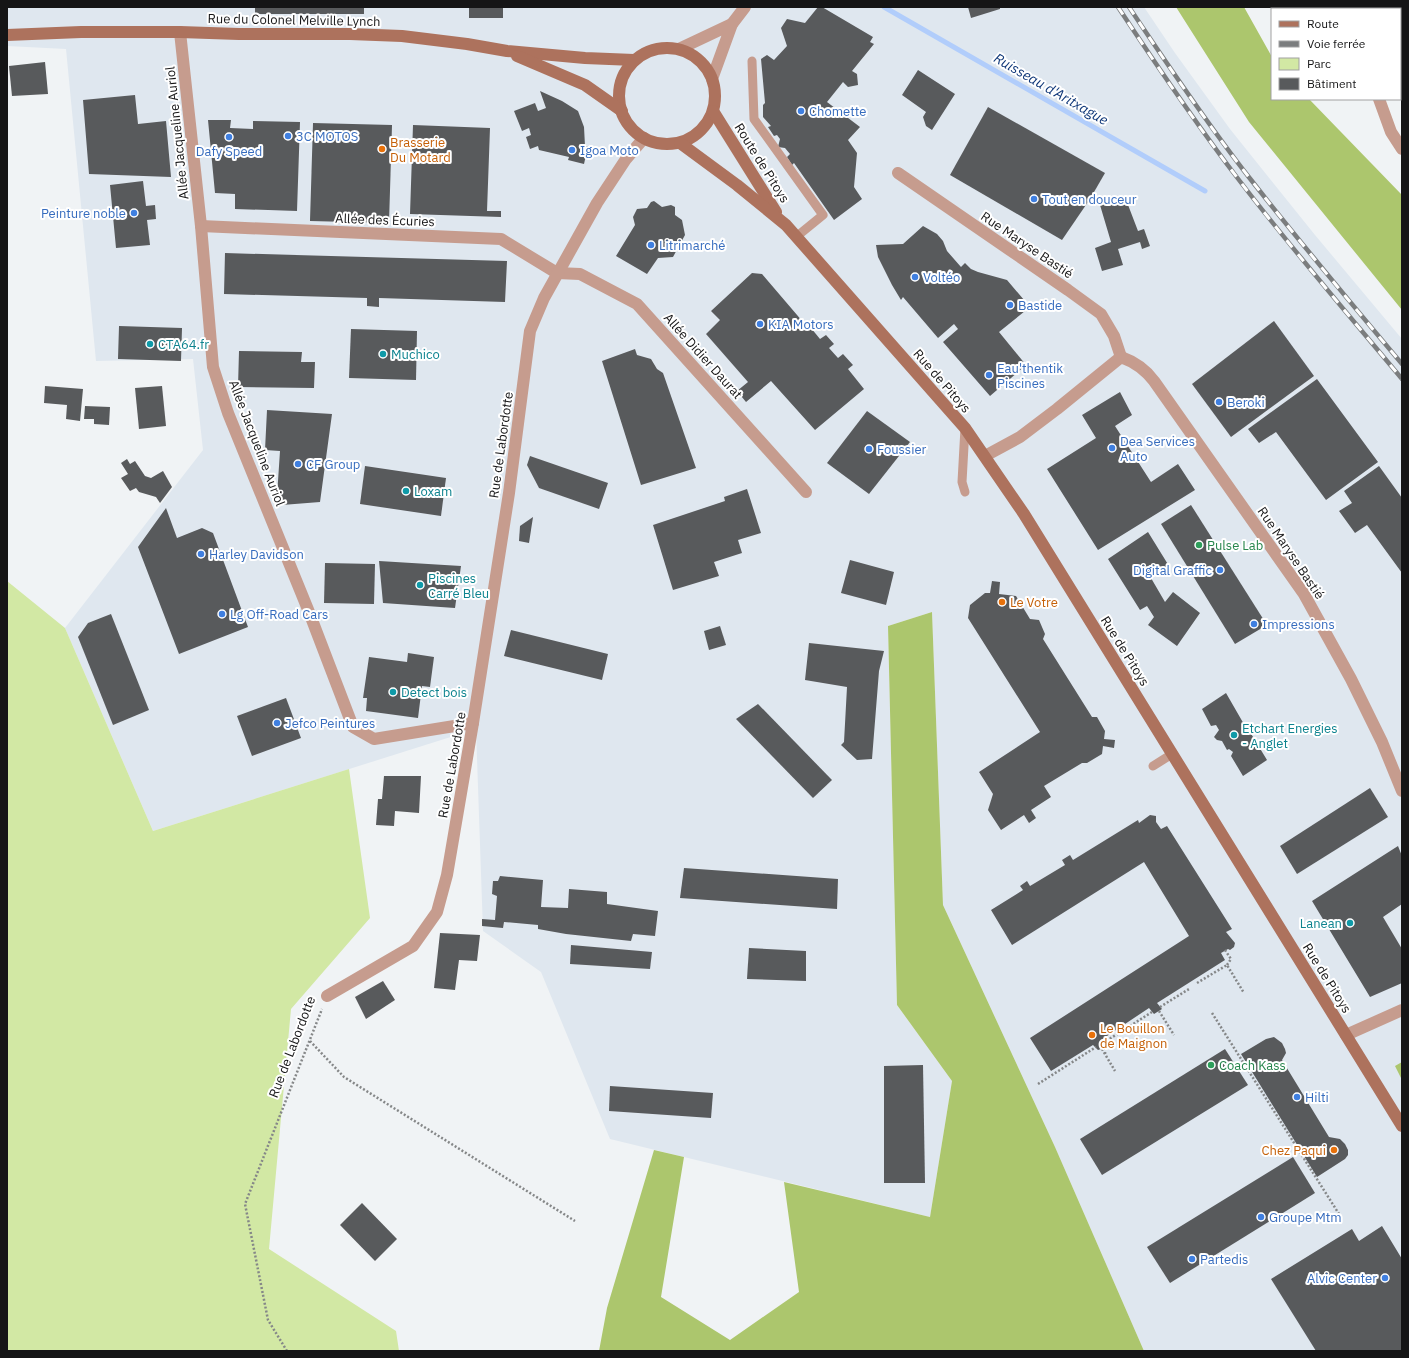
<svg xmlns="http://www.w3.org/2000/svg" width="1409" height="1358" viewBox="0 0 1409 1358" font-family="'IBM Plex Sans',sans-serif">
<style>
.built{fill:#dfe7ef}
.green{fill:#d2e8a4}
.forest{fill:#acc66d}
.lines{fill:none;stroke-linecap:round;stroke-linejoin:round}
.stream{stroke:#b1cdfb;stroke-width:5}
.building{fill:#585a5c}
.path{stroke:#858788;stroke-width:2.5;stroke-dasharray:2 2;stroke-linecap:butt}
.lane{stroke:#c69c8e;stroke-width:9}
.street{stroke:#c69c8e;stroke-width:12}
.secondary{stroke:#ad725d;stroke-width:12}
.rail-casing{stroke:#7b7d7e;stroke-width:4.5}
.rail{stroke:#fff;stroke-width:3;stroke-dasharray:9;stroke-linecap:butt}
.shop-dot{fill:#3f7fe0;stroke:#fff;stroke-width:1.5}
.food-dot{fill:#e8710a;stroke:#fff;stroke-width:1.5}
.culture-dot{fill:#0f9aa8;stroke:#fff;stroke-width:1.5}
.leisure-dot{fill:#2e9e5b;stroke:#fff;stroke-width:1.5}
.labels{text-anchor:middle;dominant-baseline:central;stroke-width:4;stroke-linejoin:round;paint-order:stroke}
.street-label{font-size:13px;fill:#151516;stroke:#fff}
.shop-label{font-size:13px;fill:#366cbe;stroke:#fff;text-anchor:start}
.food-label{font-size:13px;fill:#c56008;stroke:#fff;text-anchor:start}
.culture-label{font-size:13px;fill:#0d838f;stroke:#fff;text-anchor:start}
.leisure-label{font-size:13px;fill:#27864d;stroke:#fff;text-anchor:start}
.water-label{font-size:14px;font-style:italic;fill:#0f3778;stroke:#fff}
</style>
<rect width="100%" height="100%" fill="#f0f3f5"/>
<polygon class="built" points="7,7 1144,7 1175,53 1230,129 1315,235 1402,339 1402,1351 1144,1351 1055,1147 943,905 932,612 888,626 897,1005 952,1081 930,1217 610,1139 541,972 483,931 476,729 153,831 65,628 203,450 193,359 96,361 66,49 7,46"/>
<polygon class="green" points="7,581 65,628 153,831 349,769 370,918 291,1009 269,1249 396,1331 399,1351 7,1351"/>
<g class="forest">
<polygon points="1176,7 1244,7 1272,57 1272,99 1309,99 1402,195 1402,310 1249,122"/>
<polygon points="1342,7 1402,7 1402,21 1400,21 1400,9 1340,9"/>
<polygon points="932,612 943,905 1055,1147 1144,1351 599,1351 607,1308 654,1150 684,1157 661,1297 730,1340 799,1292 784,1182 930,1217 952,1081 897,1005 888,626"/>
<polygon points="1402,1062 1402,1080 1395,1066"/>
</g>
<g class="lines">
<polyline class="stream" points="884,7 1205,191"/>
</g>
<g class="building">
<rect x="255" y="7" width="109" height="7"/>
<rect x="469" y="7" width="34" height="11"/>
<polygon points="818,7 822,7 873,37 870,42 874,44 852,71 857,74 858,85 848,87 843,82 827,102 860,127 848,140 857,153 854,187 862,199 834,220 794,163 792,165 787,157 790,154 785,148 778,147 780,139 777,135 774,136 768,127 771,126 763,117 763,105 765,103 761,59 767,55 774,60 787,46 781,28 787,19 805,23"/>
<polygon points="968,7 1000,7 1000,9 971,18"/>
<polygon points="1402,39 1402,61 1400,57 1400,40"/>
<polygon points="45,62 48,94 12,96 9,66"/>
<polygon points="918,70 955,94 932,130 926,126 923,117 926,112 902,95"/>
<polygon points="540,91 562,101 578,111 584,127 585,146 588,146 584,164 568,160 569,157 539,150 538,146 530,149 526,137 531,135 529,128 522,131 514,111 535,103 538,111 546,108"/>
<polygon points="135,95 138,124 166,121 171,177 89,174 83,100"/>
<polygon points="988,107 1105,173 1090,199 1062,240 950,175"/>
<polygon points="208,120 231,120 230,128 253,129 253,121 300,122 297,211 235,209 235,194 215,193"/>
<polygon points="313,123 392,125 389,223 310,221"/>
<polygon points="413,125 490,128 487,211 501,211 501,217 410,214"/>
<polygon points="143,181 146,206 155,205 156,219 147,220 150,245 116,248 110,185"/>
<polygon points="1125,197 1138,231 1144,229 1150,246 1142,249 1140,242 1118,249 1123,265 1102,271 1095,248 1111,242 1100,205"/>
<polygon points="654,201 662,207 671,205 675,207 675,215 682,220 685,235 673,257 658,258 647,274 616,256 635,225 633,217 637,209 647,208 651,202"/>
<polygon points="923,226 937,234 943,241 947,251 961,267 965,263 971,269 978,272 1007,280 1030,307 999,332 1026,365 990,396 943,342 958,329 954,324 938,338 903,297 901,300 892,285 878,257 876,245 903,244"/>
<polygon points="225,253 507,261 505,302 379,298 379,307 367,306 367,298 224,294"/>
<polygon points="752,273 762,274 809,329 811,328 820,339 826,335 834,344 829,348 838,358 843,354 853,365 848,369 864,389 815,430 771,381 746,402 737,391 748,382 706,334 720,320 711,311"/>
<polygon points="1274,321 1314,376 1231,437 1192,384"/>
<polygon points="119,326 182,328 181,361 118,359"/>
<polygon points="351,329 417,331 416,380 349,378"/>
<polygon points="635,349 637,355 651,359 657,369 663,373 696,468 641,485 602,361"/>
<polygon points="239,351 302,352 301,362 315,362 314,388 238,387"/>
<polygon points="1317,379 1378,462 1326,500 1276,432 1259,443 1248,429"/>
<polygon points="45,386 83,389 80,421 66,419 67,405 44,403"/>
<polygon points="162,386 166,426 139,429 135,388"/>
<polygon points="1120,392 1132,415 1115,426 1151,482 1178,464 1195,490 1098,550 1047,469 1096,438 1082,415"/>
<polygon points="85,406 110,407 109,425 94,424 94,419 84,419"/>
<polygon points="267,410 332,414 320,502 282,505 277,496 280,451 265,450"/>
<polygon points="867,411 910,442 869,494 827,463"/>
<polygon points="530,456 608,483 599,509 539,488 527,465"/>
<polygon points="127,459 130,464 135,461 145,476 151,478 163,471 172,487 160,503 156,497 139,492 136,488 130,491 121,478 128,474 121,463"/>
<polygon points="365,466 446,478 441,516 360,504"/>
<polygon points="1379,466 1402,498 1402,573 1367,525 1355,533 1339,511 1352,503 1344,491"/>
<polygon points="747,489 761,533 738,540 742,553 714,562 719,576 673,590 653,525 725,501 724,497"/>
<polygon points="1191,505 1267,625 1235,644 1161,524"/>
<polygon points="166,508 177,538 202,528 213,533 248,627 179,654 138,547"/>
<polygon points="533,517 529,543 519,541 520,526"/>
<polygon points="1148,532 1169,566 1151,578 1165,602 1173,592 1200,613 1177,646 1148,625 1154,617 1147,606 1140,610 1108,559"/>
<polygon points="850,560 894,572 886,605 841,593"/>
<polygon points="379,561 461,566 455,608 383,603"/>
<polygon points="325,563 375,564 374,604 324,603"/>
<polygon points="992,581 1000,582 999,594 1016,596 1030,619 1039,620 1045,634 1043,639 1092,717 1097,717 1105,731 1104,739 1115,740 1114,748 1103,746 1102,754 1087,763 1082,763 1044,786 1051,797 1031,810 1036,818 1029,823 1024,815 1001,830 988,810 993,794 979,772 1040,732 968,618 970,605 985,593 990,593"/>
<polygon points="111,614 149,710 113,725 78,637 88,623"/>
<polygon points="720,626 726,645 709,650 704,631"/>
<polygon points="511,630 608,654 602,680 504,656"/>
<polygon points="809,643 884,651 879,671 872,759 857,760 841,745 844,742 847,687 805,680"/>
<polygon points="408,653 434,657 430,687 422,686 418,718 366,711 367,698 363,698 369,657 407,662"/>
<polygon points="1226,693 1245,726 1244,728 1247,733 1250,732 1267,760 1243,776 1231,756 1233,752 1229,749 1227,750 1222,741 1217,740 1214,737 1219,730 1216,725 1211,726 1202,709"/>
<polygon points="286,698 301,738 252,756 237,716"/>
<polygon points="758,704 832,780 813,798 736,719"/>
<polygon points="384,776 421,776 419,813 395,811 394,826 376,825 378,799 382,799"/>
<polygon points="1370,788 1388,817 1297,874 1280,846"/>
<polygon points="1150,815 1156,816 1156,822 1161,829 1167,826 1232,929 1226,932 1235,943 1234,947 1230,950 1228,949 1221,953 1225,960 1157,1003 1162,1009 1154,1014 1149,1008 1101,1040 1104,1048 1098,1050 1093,1045 1051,1071 1030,1038 1189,936 1144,862 1012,945 991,910 1023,890 1020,886 1027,881 1030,886 1065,865 1062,860 1070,855 1073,860 1138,820 1139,823"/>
<polygon points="1398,846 1402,856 1402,904 1383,917 1402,949 1402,983 1370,997 1312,901"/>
<polygon points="684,868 838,879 837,909 680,898"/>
<polygon points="500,876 543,880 541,907 568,908 569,889 607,892 607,904 658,911 655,936 633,934 631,941 566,934 538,929 538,925 504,922 503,928 482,926 482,919 495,920 497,896 492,894 493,881 498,881"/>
<polygon points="440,933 480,935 477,961 459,960 455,990 434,988"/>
<polygon points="571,945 652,952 650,969 570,964"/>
<polygon points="749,948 806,951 806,981 747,979"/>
<polygon points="383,981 395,1000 366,1019 355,997"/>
<polygon points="1274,1037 1282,1043 1285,1049 1286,1053 1282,1060 1329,1137 1340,1139 1345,1144 1348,1150 1348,1155 1345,1159 1317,1177 1241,1054 1266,1039"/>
<polygon points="1225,1049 1248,1085 1102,1175 1080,1139"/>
<polygon points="923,1065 925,1183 884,1183 884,1066"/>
<polygon points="610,1086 713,1093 711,1118 609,1111"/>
<polygon points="1293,1157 1315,1193 1170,1283 1147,1247"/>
<polygon points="362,1203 397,1239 375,1261 340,1225"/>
<polygon points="1382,1226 1402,1259 1402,1351 1316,1351 1271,1279 1352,1229 1359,1241"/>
</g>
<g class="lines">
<g class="path">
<polyline points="1225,950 1231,959 1227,965"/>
<polyline points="1197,983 1227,965 1244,993"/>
<polyline points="1160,1007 1189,989"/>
<polyline points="1159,1011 1174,1035"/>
<polyline points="1212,1013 1339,1214"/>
<polyline points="310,1041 344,1077 575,1221"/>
<polyline points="1103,1043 1152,1012"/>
<polyline points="1102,1049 1115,1071"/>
<polyline points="1105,1054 1106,1041"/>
<polyline points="1038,1084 1096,1047"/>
<polyline points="287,1351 268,1320 245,1204 322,1009"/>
</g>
<g class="lane">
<polyline points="752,61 754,119 823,215 796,237"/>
<polyline points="965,492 962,482 965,428"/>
<polyline points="1153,766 1172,754"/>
</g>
<g class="street">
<polyline points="1295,7 1295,9"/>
<polyline points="732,24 745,7"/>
<polyline points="180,32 201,226 213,367 228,413 309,612 353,727 374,739 473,723"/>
<polyline points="679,49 732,24 712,79"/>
<polyline points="1379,99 1391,132 1402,149"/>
<polyline points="898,173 1068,290 1101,314 1114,336 1121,357"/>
<polyline points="201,226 501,239 557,273"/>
<polyline points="557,273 580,274 637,304 806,492"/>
<path d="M985 456 1020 437 1057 409 1121 357C1135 362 1145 369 1154 381L1304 594 1351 679 1382 742 1402 791"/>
<polyline points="327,996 413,946 437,912 447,875 473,723 509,493 530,331 544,298 597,203 626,159 644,138"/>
<polyline points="1346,1035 1402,1010"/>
</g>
<g class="secondary">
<polyline points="7,35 81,32 180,32 239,34 350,34 402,36 467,44 507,51 585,58 634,60"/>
<circle cx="667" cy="96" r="48"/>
<polyline points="517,56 585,85 622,111"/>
<polyline points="713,111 776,212"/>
<polyline points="680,143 737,185 786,225 965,428 1024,514 1402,1126"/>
</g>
<defs>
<g id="rail">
<path d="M1118 7C1157 66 1196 124 1239 180 1291 248 1347 313 1402 379"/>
<path d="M1129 7C1167 64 1206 122 1248 176 1298 240 1350 302 1402 364"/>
</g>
</defs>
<use href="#rail" class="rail-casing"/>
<use href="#rail" class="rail"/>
</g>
<g class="shop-dot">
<circle cx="801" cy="111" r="4"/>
<circle cx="288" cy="136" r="4"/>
<circle cx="229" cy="137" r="4"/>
<circle cx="572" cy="150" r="4"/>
<circle cx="1034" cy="199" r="4"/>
<circle cx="134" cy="213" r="4"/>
<circle cx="651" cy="245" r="4"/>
<circle cx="915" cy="277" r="4"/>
<circle cx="1010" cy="305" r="4"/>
<circle cx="760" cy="324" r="4"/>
<circle cx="989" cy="375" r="4"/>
<circle cx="1219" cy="402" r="4"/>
<circle cx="1112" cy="448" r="4"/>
<circle cx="869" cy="449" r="4"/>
<circle cx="298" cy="464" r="4"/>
<circle cx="201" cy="554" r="4"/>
<circle cx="1220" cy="570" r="4"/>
<circle cx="222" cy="614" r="4"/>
<circle cx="1254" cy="624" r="4"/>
<circle cx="277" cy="723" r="4"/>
<circle cx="1297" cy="1097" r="4"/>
<circle cx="1261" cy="1217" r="4"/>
<circle cx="1192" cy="1259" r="4"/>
<circle cx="1385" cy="1278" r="4"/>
</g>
<g class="food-dot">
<circle cx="382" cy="149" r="4"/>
<circle cx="1002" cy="602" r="4"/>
<circle cx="1092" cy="1035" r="4"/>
<circle cx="1334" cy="1150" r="4"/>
</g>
<g class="culture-dot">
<circle cx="150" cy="344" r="4"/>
<circle cx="383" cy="354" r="4"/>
<circle cx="406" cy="491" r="4"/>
<circle cx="420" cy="585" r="4"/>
<circle cx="393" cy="692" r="4"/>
<circle cx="1234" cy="735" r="4"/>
<circle cx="1350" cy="923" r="4"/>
</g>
<g class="leisure-dot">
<circle cx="1199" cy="545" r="4"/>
<circle cx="1211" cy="1065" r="4"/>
</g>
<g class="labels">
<g class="street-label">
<text transform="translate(294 20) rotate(1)">Rue du Colonel Melville Lynch</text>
<text transform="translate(177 133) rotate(-96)">Allée Jacqueline Auriol</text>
<text transform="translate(762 163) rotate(58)">Route de Pitoys</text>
<text transform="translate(385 220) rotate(2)">Allée des Écuries</text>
<text transform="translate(1027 245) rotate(34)">Rue Maryse Bastié</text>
<text transform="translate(703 356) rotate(48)">Allée Didier Daurat</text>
<text transform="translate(942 381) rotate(49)">Rue de Pitoys</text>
<text transform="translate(257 443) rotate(69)">Allée Jacqueline Auriol</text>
<text transform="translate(501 445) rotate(-82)">Rue de Labordotte</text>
<text transform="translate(1291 553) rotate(56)">Rue Maryse Bastié</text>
<text transform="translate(1125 651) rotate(58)">Rue de Pitoys</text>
<text transform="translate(452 765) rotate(-80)">Rue de Labordotte</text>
<text transform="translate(1327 978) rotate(58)">Rue de Pitoys</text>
<text transform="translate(292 1047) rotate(-69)">Rue de Labordotte</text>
</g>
<g class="shop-label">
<text x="809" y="111">Chomette</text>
<text x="296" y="136">3C MOTOS</text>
<text x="580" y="150">Igoa Moto</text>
<text x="229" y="151" text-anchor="middle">Dafy Speed</text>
<text x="1042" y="199">Tout en douceur</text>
<text x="126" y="213" text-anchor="end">Peinture noble</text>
<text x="659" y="245">Litrimarché</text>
<text x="923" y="277">Voltéo</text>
<text x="1018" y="305">Bastide</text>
<text x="768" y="324">KIA Motors</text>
<text x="997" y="368">Eau'thentik<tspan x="997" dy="15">Piscines</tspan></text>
<text x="1227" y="402">Beroki</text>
<text x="1120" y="441">Dea Services<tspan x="1120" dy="15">Auto</tspan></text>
<text x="877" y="449">Foussier</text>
<text x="306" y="464">CF Group</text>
<text x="209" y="554">Harley Davidson</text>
<text x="1212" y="570" text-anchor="end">Digital Graffic</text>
<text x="230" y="614">Lg Off-Road Cars</text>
<text x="1262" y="624">Impressions</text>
<text x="285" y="723">Jefco Peintures</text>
<text x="1305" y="1097">Hilti</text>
<text x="1269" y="1217">Groupe Mtm</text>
<text x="1200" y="1259">Partedis</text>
<text x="1377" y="1278" text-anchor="end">Alvic Center</text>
</g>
<g class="food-label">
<text x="390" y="142">Brasserie<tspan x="390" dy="15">Du Motard</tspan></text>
<text x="1010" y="602">Le Votre</text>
<text x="1100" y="1028">Le Bouillon<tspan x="1100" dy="15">de Maignon</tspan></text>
<text x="1326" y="1150" text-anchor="end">Chez Paqui</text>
</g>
<g class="culture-label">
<text x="158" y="344">CTA64.fr</text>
<text x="391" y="354">Muchico</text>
<text x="414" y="491">Loxam</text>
<text x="428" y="578">Piscines<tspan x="428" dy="15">Carré Bleu</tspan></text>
<text x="401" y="692">Detect bois</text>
<text x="1242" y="728">Etchart Energies<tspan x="1242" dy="15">- Anglet</tspan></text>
<text x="1342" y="923" text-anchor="end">Lanean</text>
</g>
<g class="leisure-label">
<text x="1207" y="545">Pulse Lab</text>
<text x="1219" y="1065">Coach Kass</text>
</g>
<g class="water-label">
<text transform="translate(1051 89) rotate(30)">Ruisseau d'Aritxague</text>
</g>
</g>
<rect width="1409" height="1358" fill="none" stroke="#151516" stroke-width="16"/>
<rect x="1271" y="8" width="130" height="92" fill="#ffffff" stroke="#a1a1a2"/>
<rect x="1279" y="21" width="20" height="6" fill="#ad725d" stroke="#a1a1a2"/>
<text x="1307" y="28" font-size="12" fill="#151516">Route</text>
<rect x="1279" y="41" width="20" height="6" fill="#7b7d7e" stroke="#a1a1a2"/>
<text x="1307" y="48" font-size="12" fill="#151516">Voie ferrée</text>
<rect x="1279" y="58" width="20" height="12" fill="#d2e8a4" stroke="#a1a1a2"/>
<text x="1307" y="68" font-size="12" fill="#151516">Parc</text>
<rect x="1279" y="78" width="20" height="12" fill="#585a5c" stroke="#a1a1a2"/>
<text x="1307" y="88" font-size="12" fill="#151516">Bâtiment</text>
</svg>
